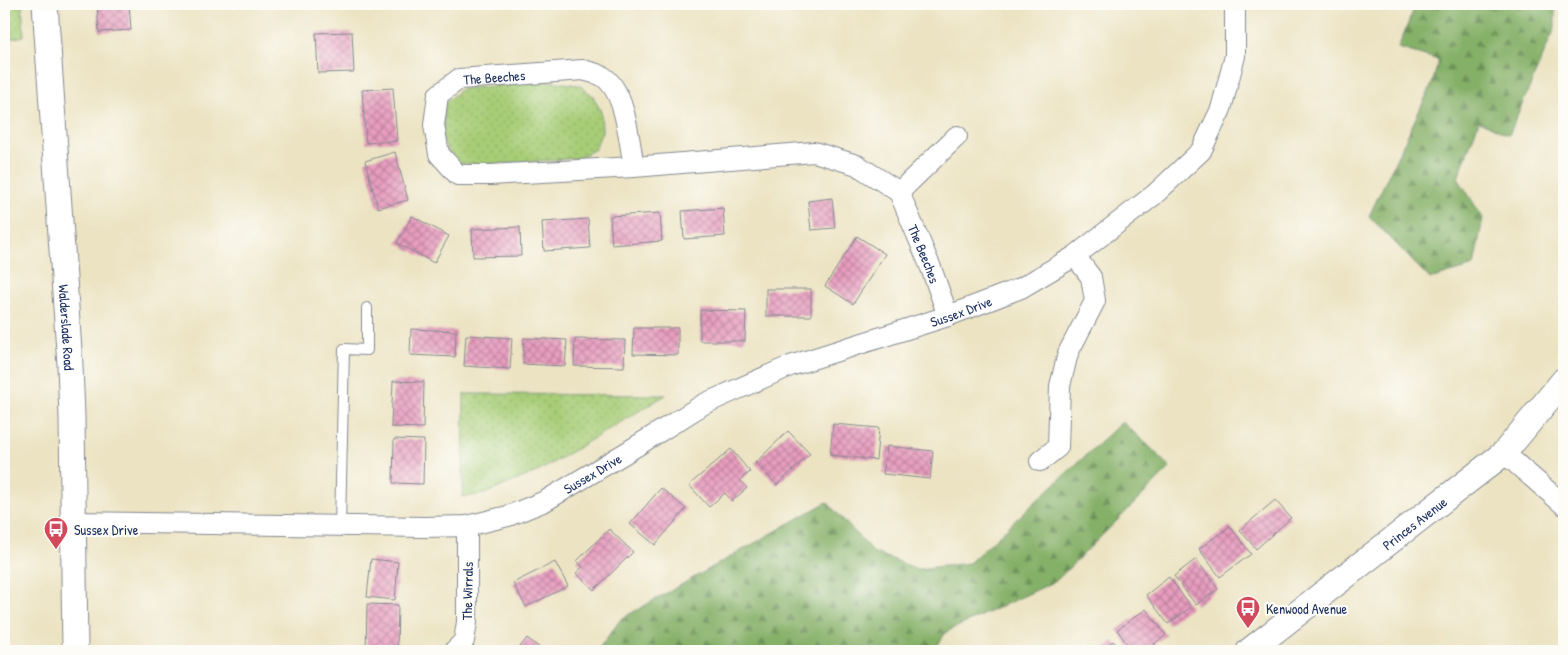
<svg xmlns="http://www.w3.org/2000/svg" width="1568" height="655" viewBox="0 0 1568 655" font-family="'Patrick Hand',sans-serif">
<style>
.grass{fill:url(#grass-dots);stroke:#617e6a}
.forest{fill:url(#forest-firs);stroke:#507063}
.building{fill:url(#building-cross-hatch)}
.lines{fill:none;stroke-linecap:round;stroke-linejoin:round}
.service-casing{stroke:#848990;stroke-width:12}
.minor-casing{stroke:#848990;stroke-width:22}
.tertiary-casing{stroke:#848990;stroke-width:27}
.service{stroke:#fff;stroke-width:10}
.minor{stroke:#fff;stroke-width:20}
.tertiary{stroke:#fff;stroke-width:25}
.labels{text-anchor:middle;dominant-baseline:central;stroke-width:4.5;stroke-linejoin:round;paint-order:stroke}
.street-label{font-size:14px;fill:#1b2f5e;stroke:#fdfcf7}
.poi-label{font-size:14px;fill:#1b2f5e;stroke:#fdfcf7;text-anchor:start}
</style>
<defs>
<pattern id="grass-dots" width="8" height="8" patternUnits="userSpaceOnUse" patternTransform="scale(1.25)"><rect width="8" height="8" fill="#a7cd77"/><path d="M2 2h.1M6 6h.1" fill="none" stroke="#8fb069" stroke-width="1.8" stroke-linecap="round"/></pattern>
<pattern id="forest-firs" width="22" height="20" patternUnits="userSpaceOnUse" patternTransform="scale(1.25)"><rect width="22" height="20" fill="#85b068"/><path d="M5 1l3.5 6h-7zM16 11l3.5 6h-7z" fill="#6c9059"/></pattern>
<pattern id="building-cross-hatch" width="8" height="8" patternUnits="userSpaceOnUse" patternTransform="scale(1.25)"><rect width="8" height="8" fill="#e89dbe"/><path d="M0 0l8 8M0 8l8-8" fill="none" stroke="#bb809e"/></pattern>
</defs>
<rect width="100%" height="100%" fill="#fdfcf7"/>
<filter id="ink" filterUnits="userSpaceOnUse"><feTurbulence type="fractalNoise" baseFrequency=".02" numOctaves="2"/><feDisplacementMap in="SourceGraphic" scale="10" xChannelSelector="R" yChannelSelector="G"/><feConvolveMatrix kernelMatrix="1 2 1 2 8 2 1 2 1" color-interpolation-filters="sRGB"/></filter>
<filter id="wash" filterUnits="userSpaceOnUse"><feTurbulence type="fractalNoise" baseFrequency=".0096" numOctaves="4" result="noise"/><feDisplacementMap in="SourceGraphic" scale="20" xChannelSelector="R" yChannelSelector="G"/><feGaussianBlur stdDeviation="1.12" result="paint"/><feColorMatrix in="noise" values="0 0 0 0 0 0 0 0 0 0 0 0 0 0 0 0 0 1.4 0 .05"/><feComposite in="paint" operator="in"/></filter>
<g filter="url(#wash)">
<rect width="100%" height="100%" fill="#ece3c2"/>
<g class="grass">
<polygon points="4,4 22,4 24,36 4,40 4,27 9,25"/>
<polygon points="549,81 579,85 593,96 601,112 602,131 595,149 579,158 480,165 459,163 450,156 442,138 445,103 461,89"/>
<polygon points="464,394 666,395 539,471 484,494 463,497"/>
</g>
<g class="forest">
<polygon points="1416,4 1555,4 1555,28 1509,135 1479,121 1458,178 1483,218 1474,266 1430,279 1369,216 1432,84 1439,60 1398,48"/>
<polygon points="1122,422 1150,447 1170,468 1056,581 946,632 934,651 597,651 621,619 827,502 873,552 918,569 969,563"/>
</g>
<g id="blocks">
<g class="building">
<polygon points="97,4 129,4 131,30 99,32"/>
<polygon points="176,4 204,4 204,5 176,7"/>
<polygon points="352,32 354,72 318,73 316,33"/>
<polygon points="393,88 397,141 366,143 362,90"/>
<polygon points="395,152 408,200 378,208 365,161"/>
<polygon points="832,198 835,228 811,230 808,201"/>
<polygon points="723,208 725,236 684,239 682,211"/>
<polygon points="660,213 662,241 612,245 610,216"/>
<polygon points="412,216 449,236 434,263 397,243"/>
<polygon points="588,219 590,248 544,251 542,222"/>
<polygon points="520,227 521,256 473,257 472,229"/>
<polygon points="857,236 885,254 853,304 825,286"/>
<rect x="766" y="289" width="45" height="27"/>
<polygon points="700,310 746,311 745,341 700,341"/>
<polygon points="634,328 678,328 678,355 633,354"/>
<polygon points="411,329 456,331 455,357 410,355"/>
<polygon points="466,335 512,338 510,369 464,366"/>
<polygon points="524,338 567,340 565,366 523,364"/>
<polygon points="575,339 625,340 624,367 574,366"/>
<polygon points="393,381 424,382 423,428 391,427"/>
<polygon points="833,424 879,428 876,460 830,455"/>
<polygon points="788,431 810,454 777,485 755,463"/>
<polygon points="394,439 424,440 423,484 393,483"/>
<polygon points="887,446 933,451 930,479 883,474"/>
<polygon points="731,449 750,472 740,480 747,488 732,501 725,493 709,507 689,485"/>
<polygon points="661,488 686,509 655,545 630,524"/>
<polygon points="1275,500 1291,518 1256,549 1240,530"/>
<polygon points="1230,526 1251,554 1220,577 1199,549"/>
<polygon points="609,529 633,552 594,590 576,573 583,567 577,561"/>
<polygon points="371,559 398,562 395,600 367,597"/>
<polygon points="1196,559 1218,589 1196,605 1174,576"/>
<polygon points="555,562 568,586 526,607 513,583"/>
<polygon points="1169,577 1191,607 1168,624 1146,595"/>
<polygon points="367,604 398,605 397,651 366,651"/>
<polygon points="1146,609 1166,635 1154,644 1160,651 1132,651 1117,630"/>
<polygon points="527,638 544,651 517,651"/>
<polygon points="1113,641 1122,651 1100,651"/>
</g>
</g>
</g>
<g filter="url(#ink)">
<use href="#blocks" fill-opacity="0" stroke="#848990" stroke-width="1"/>
<g class="lines">
<defs>
<polyline id="service" points="340,526 344,349 367,350 367,308"/>
<g id="minor">
<path id="s1" d="M634 167 490 175H458L439 154 434 125 438 95 459 79 583 70C589 72 596 73 602 76 626 90 629 142 634 167L814 152 857 165 899 192 931 268 948 316"/>
<polyline points="899,192 957,136"/>
<polyline points="1504,453 1564,505"/>
<polyline points="1040,461 1058,447 1060,386 1068,353 1095,301 1091,277 1075,256"/>
<path id="s2" d="M73 522 425 527 467 526 508 516 545 501 627 452 704 404 790 366 948 316 1021 288 1075 256 1154 195 1201 151 1221 109 1235 56V4"/>
<polyline points="454,651 464,641 467,622 467,526"/>
</g>
<g id="tertiary">
<path id="s3" d="M45 4 70 365 72 417 75 651"/>
<path id="s4" d="M1249 651 1504 453 1564 380"/>
</g>
</defs>
<use href="#service" class="service-casing"/>
<use href="#minor" class="minor-casing"/>
<use href="#tertiary" class="tertiary-casing"/>
<use href="#service" class="service"/>
<use href="#minor" class="minor"/>
<use href="#tertiary" class="tertiary"/>
</g>
</g>
<defs>
<symbol id="bus-pin" viewBox="-11 -11 22 30"><path d="M0 17L-7.5 6A9.5 9.5 0 1 1 7.5 6Z" fill="#d1495b" stroke="#fdfcf7"/><path d="M-5-6H5V4H4V6H2V4H-2V6H-4V4H-5ZM-3.5-4V0h7V-4ZM-3.5 1.2v1.5H-2V1.2ZM2 1.2v1.5H3.5V1.2Z" fill="#fff"/></symbol>
</defs>
<g fill-rule="evenodd">
<use href="#bus-pin" x="42" y="515" width="28" height="38"/>
<use href="#bus-pin" x="1234" y="594" width="28" height="38"/>
</g>
<g class="labels">
<g class="street-label">
<text stroke="none"><textPath href="#s1" startOffset="326">The Beeches</textPath></text>
<text stroke="none"><textPath href="#s1" startOffset="876">The Beeches</textPath></text>
<text stroke="none"><textPath href="#s2" startOffset="936">Sussex Drive</textPath></text>
<text stroke="none"><textPath href="#s3" startOffset="324">Walderslade Road</textPath></text>
<text stroke="none"><textPath href="#s2" startOffset="531">Sussex Drive</textPath></text>
<text stroke="none"><textPath href="#s4" startOffset="209">Princes Avenue</textPath></text>
<text transform="translate(467 591) rotate(-89)">The Wirrals</text>
</g>
<g class="poi-label">
<text x="74" y="529">Sussex Drive</text>
<text x="1266" y="608">Kenwood Avenue</text>
</g>
</g>
<rect width="1568" height="655" fill="none" stroke="#fdfcf7" stroke-width="20"/>
</svg>
